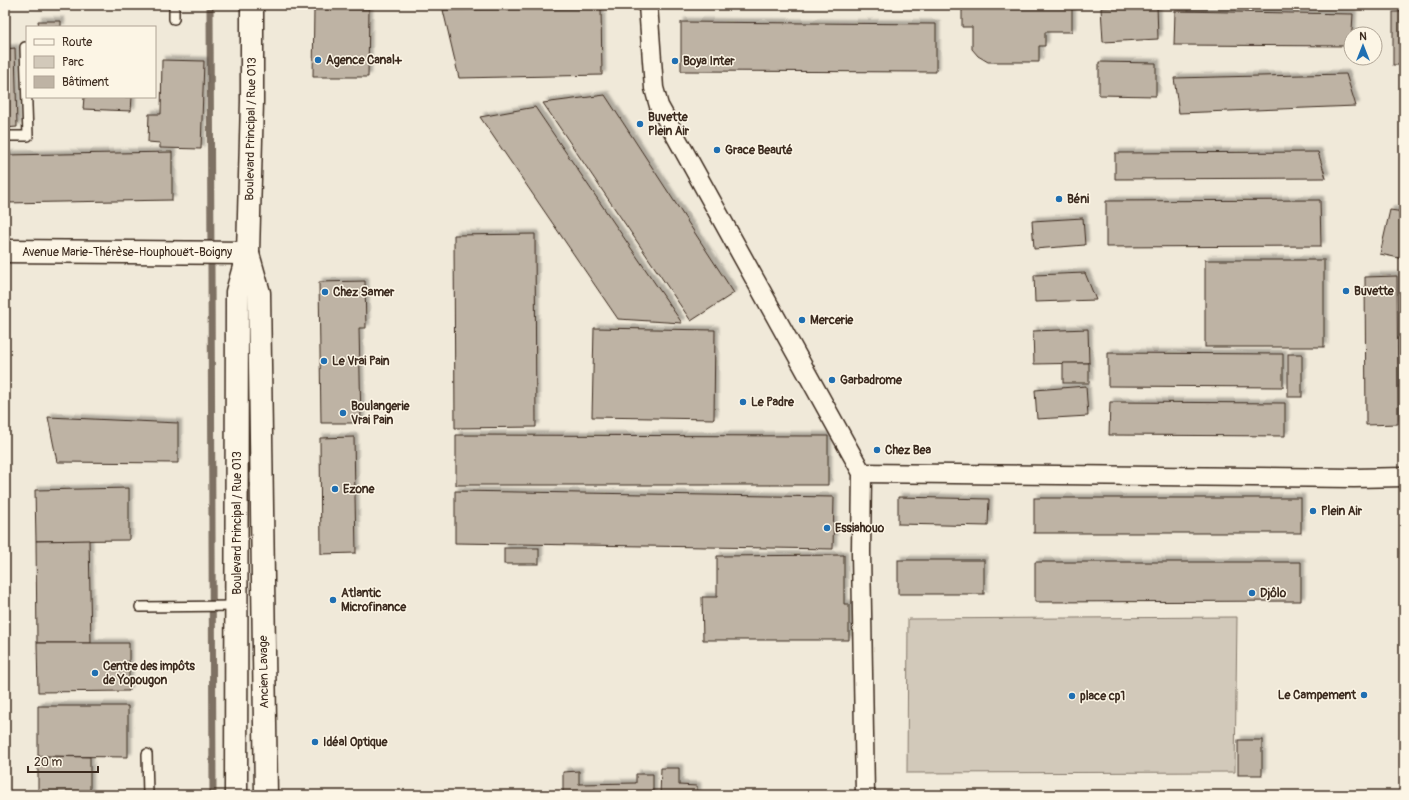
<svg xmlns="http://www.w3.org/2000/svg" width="1409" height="800" viewBox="0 0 1409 800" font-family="Pangolin,sans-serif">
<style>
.green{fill:#d2c9ba;stroke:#867a6c}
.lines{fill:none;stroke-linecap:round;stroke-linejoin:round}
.stream{stroke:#7e7163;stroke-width:7}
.building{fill:#beb3a4;stroke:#3b2a1e;filter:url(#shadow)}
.service-casing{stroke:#3b2a1e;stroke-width:12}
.minor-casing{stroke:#3b2a1e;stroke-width:21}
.tertiary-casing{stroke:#3b2a1e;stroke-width:25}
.secondary-casing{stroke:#3b2a1e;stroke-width:25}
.service{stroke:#fcf5e5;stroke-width:9}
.minor{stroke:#fcf5e5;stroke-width:18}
.tertiary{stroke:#fcf5e5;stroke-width:22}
.secondary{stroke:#fcf5e5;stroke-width:22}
.poi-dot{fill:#1f6fb2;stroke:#fcf5e5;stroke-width:1.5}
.labels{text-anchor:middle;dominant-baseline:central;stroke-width:3;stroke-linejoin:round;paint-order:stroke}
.poi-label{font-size:12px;font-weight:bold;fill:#3b2a1e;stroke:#fcf5e5;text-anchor:start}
.street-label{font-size:12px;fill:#3b2a1e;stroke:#fcf5e5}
</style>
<defs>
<filter id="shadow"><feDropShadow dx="3.5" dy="-3.5" stdDeviation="1" flood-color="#0004"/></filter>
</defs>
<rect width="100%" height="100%" fill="#f0e9d9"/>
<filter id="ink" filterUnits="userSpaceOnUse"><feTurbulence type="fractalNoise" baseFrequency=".025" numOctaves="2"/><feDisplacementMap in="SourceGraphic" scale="8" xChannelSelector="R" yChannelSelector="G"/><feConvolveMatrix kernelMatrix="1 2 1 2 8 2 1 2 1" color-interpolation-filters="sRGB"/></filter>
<g filter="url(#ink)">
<polygon class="green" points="1237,617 1235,772 907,773 908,619"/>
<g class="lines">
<polyline class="stream" points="210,5 213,795"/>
</g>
<g class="building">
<polygon points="962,5 1072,5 1072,32 1045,32 1045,46 1039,46 1039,62 988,62 978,56 972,49 972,27 962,27"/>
<polygon points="1157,5 1158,39 1103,42 1101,8"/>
<rect x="1391" y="5" width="13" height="4"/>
<polygon points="601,8 602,75 459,78 443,10"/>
<polygon points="314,9 369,9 368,77 313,77"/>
<polygon points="1175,11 1353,14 1351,46 1174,45"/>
<rect x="1393" y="12" width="11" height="53"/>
<polygon points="38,21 61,21 61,27 39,27"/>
<polygon points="681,22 936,24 936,72 681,71"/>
<polygon points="15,48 17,127 5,128 5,49"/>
<polygon points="162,60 204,61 201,149 160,148 160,143 148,142 149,114 161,114"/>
<polygon points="1099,62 1156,63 1156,96 1099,95"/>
<polygon points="1346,74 1356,106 1179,113 1174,78"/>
<polygon points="605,95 734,293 691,321 543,103"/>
<polygon points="84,97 132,97 131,111 83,109"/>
<polygon points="535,107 682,323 618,319 480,117"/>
<polygon points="172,152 172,200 5,203 5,155"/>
<polygon points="1318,152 1326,178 1115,179 1115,153"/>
<polygon points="1320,200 1321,246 1106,247 1106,201"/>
<polygon points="1390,210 1404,212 1404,259 1380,254"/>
<polygon points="1083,218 1085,245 1034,249 1032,221"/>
<polygon points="535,234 536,427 455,428 454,235"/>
<rect x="1205" y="260" width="119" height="87"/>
<polygon points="1085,273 1096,300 1035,302 1034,275"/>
<polygon points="1397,276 1398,424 1366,425 1365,277"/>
<polygon points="365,281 366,328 359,328 361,423 321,423 319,282"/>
<polygon points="594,328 715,330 714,419 592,417"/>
<polygon points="1088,329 1089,363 1034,364 1033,331"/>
<polygon points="1108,353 1283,354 1283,387 1108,386"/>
<rect x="1288" y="354" width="14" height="43"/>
<rect x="1063" y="363" width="26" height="20"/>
<polygon points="1086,386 1088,416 1037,419 1035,390"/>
<polygon points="1110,402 1285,403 1285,436 1109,435"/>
<polygon points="48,417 178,423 178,463 57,462"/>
<polygon points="456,435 828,436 828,485 456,485"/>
<polygon points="354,437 356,553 321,554 320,438"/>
<polygon points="129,488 129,540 36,541 35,490"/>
<polygon points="455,491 834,497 833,549 455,543"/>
<polygon points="898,497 989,499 988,526 898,524"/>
<rect x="1034" y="498" width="267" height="35"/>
<polygon points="89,540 91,643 37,643 36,541"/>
<rect x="504" y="548" width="35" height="16"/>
<polygon points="844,555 844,604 849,604 849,640 703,640 702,597 717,597 717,556"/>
<rect x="898" y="560" width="86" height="34"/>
<polygon points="1035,562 1301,562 1301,601 1035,602"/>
<polygon points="37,643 129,643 129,691 38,692"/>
<polygon points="38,706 128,706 128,757 38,756"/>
<rect x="1238" y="740" width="24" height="35"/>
<polygon points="38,756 90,757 90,795 38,795"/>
<polygon points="661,768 679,768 679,785 697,786 697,795 660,795"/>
<polygon points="579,771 579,784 636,783 636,774 653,774 653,795 563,795 563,772"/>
</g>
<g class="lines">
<defs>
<g id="service">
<polyline points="174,5 174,19"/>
<polyline points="5,136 28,136 25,47"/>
<polyline points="140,607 237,606"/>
<polyline points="147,754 148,795"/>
</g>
<g id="minor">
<polyline points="648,5 654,88 659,106 862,473 861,552 865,795"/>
<polyline points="862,473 1354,478 1404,477"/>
</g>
<polyline id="tertiary" points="5,251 248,253"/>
<g id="secondary">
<polyline points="248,254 259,293 266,795"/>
<polyline points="236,795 237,292 248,253 252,101 252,5"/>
</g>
</defs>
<use href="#service" class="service-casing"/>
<use href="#minor" class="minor-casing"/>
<use href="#tertiary" class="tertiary-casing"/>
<use href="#secondary" class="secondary-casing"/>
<use href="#service" class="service"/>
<use href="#minor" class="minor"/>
<use href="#tertiary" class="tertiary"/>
<use href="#secondary" class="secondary"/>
</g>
</g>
<g class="poi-dot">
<circle cx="318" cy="60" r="4"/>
<circle cx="675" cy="61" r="4"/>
<circle cx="640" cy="124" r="4"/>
<circle cx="717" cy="150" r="4"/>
<circle cx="1059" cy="199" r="4"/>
<circle cx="1346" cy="291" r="4"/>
<circle cx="325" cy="292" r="4"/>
<circle cx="802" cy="320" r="4"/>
<circle cx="324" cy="361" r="4"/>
<circle cx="832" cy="380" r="4"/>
<circle cx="743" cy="402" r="4"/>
<circle cx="343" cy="413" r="4"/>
<circle cx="877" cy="450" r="4"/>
<circle cx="335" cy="489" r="4"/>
<circle cx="1313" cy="511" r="4"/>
<circle cx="827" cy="528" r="4"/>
<circle cx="1252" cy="593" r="4"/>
<circle cx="333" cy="600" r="4"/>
<circle cx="95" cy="673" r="4"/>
<circle cx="1364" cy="695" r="4"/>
<circle cx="1072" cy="696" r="4"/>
<circle cx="315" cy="742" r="4"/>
</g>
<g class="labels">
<g class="poi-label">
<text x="326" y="60">Agence Canal+</text>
<text x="683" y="61">Boya Inter</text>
<text x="648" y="117">Buvette<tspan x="648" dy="14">Plein Air</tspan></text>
<text x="725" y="150">Grace Beauté</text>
<text x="1067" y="199">Béni</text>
<text x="1354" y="291">Buvette</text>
<text x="333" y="292">Chez Samer</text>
<text x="810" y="320">Mercerie</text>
<text x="332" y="361">Le Vrai Pain</text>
<text x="840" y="380">Garbadrome</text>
<text x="751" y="402">Le Padre</text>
<text x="351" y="406">Boulangerie<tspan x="351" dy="14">Vrai Pain</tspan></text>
<text x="885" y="450">Chez Bea</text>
<text x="343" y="489">Ezone</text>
<text x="1321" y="511">Plein Air</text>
<text x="835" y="528">Essiahouo</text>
<text x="341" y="593">Atlantic<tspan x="341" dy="14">Microfinance</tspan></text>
<text x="1260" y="593">Djôlo</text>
<text x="103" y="666">Centre des impôts<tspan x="103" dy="14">de Yopougon</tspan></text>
<text x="1356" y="695" text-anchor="end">Le Campement</text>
<text x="1080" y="696">place cp1</text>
<text x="323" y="742">Idéal Optique</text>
</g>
<g class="street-label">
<text transform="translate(251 129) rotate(-89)">Boulevard Principal / Rue O13</text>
<text x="127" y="252">Avenue Marie-Thérèse-Houphouët-Boigny</text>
<text transform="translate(237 523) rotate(-90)">Boulevard Principal / Rue O13</text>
<text transform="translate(264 672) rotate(-91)">Ancien Lavage</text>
</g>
</g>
<rect width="1409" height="800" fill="none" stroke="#fcf5e5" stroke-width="20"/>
<rect x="10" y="10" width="1389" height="780" fill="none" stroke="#3b2a1e" stroke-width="1.5" filter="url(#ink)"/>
<rect x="26" y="26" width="130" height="72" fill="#fcf5e5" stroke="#afa495"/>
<rect x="34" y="39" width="20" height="6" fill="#fcf5e5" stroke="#afa495"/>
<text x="62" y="46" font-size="12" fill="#3b2a1e">Route</text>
<rect x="34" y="56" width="20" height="12" fill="#d2c9ba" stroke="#afa495"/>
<text x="62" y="66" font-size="12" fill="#3b2a1e">Parc</text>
<rect x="34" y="76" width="20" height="12" fill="#beb3a4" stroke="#afa495"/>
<text x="62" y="86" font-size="12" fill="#3b2a1e">Bâtiment</text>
<g transform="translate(1363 46)"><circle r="19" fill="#fcf5e5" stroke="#afa495"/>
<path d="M0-3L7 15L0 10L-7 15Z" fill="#1f6fb2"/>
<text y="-6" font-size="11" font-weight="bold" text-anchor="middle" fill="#3b2a1e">N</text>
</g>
<path d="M28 766v6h70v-6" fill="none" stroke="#3b2a1e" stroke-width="2"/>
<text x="34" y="766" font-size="12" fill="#3b2a1e" stroke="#fcf5e5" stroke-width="3" paint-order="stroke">20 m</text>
</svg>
